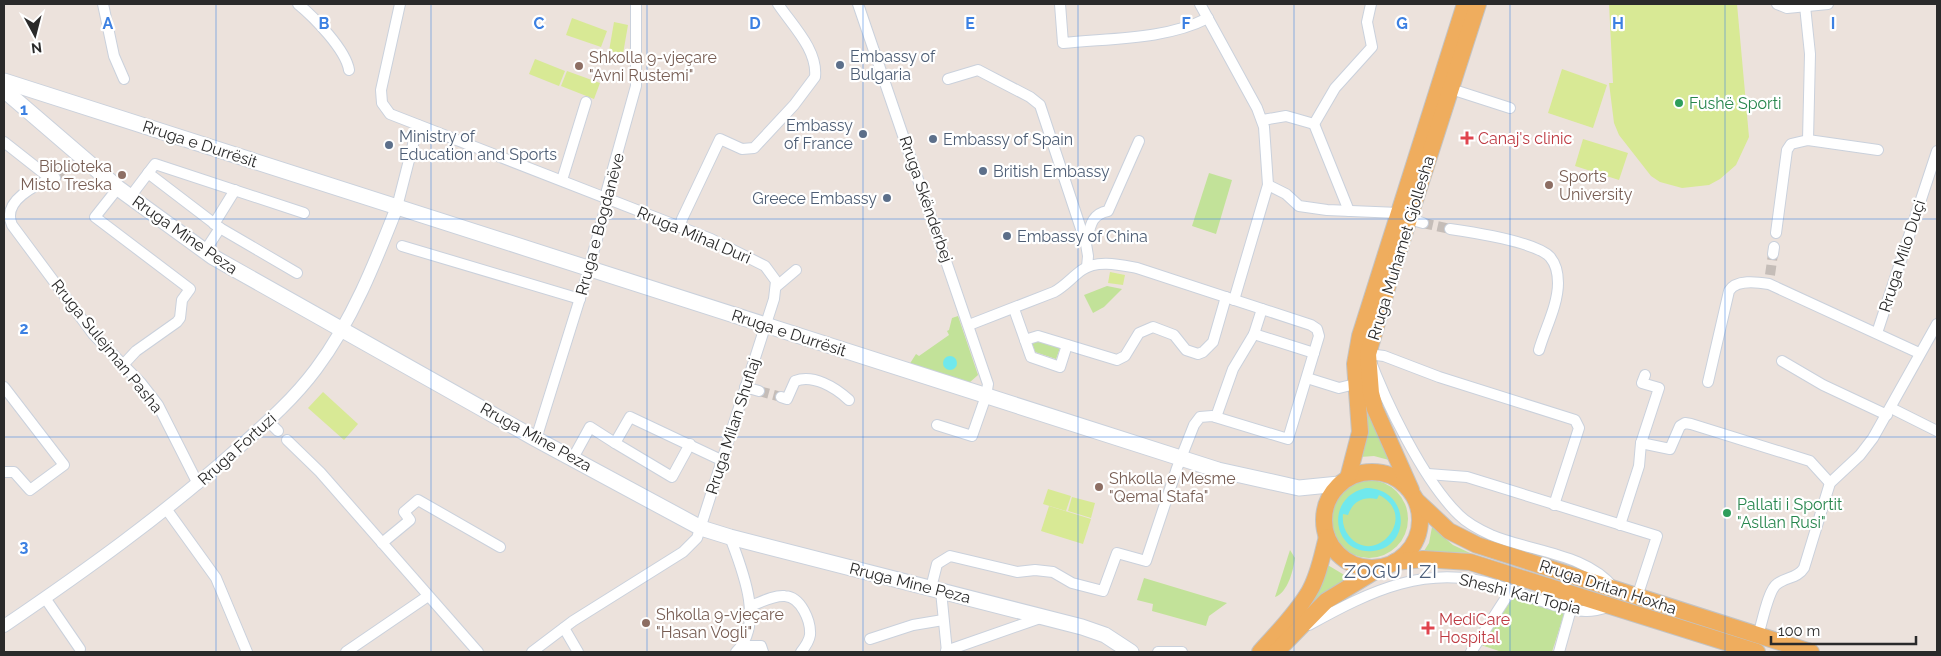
<svg xmlns="http://www.w3.org/2000/svg" width="1941" height="656" viewBox="0 0 1941 656" font-family="Raleway,sans-serif">
<style>
.green{fill:#c2e299}
.pitch{fill:#d8e995}
.water{fill:#70e8ed;fill-rule:evenodd}
.lines{fill:none;stroke-linecap:round;stroke-linejoin:round}
.minor-tunnel{stroke:#c5bdb8;stroke-width:10;stroke-dasharray:10 5;stroke-linecap:butt}
.minor-casing{stroke:#cad1dc;stroke-width:12}
.tertiary-casing{stroke:#cad1dc;stroke-width:14}
.secondary-casing{stroke:#cad1dc;stroke-width:17}
.primary-casing{stroke:#c3c3c3;stroke-width:18}
.minor{stroke:#fff;stroke-width:10}
.tertiary{stroke:#fff;stroke-width:12}
.secondary{stroke:#fff;stroke-width:15}
.primary{stroke:#efad5e;stroke-width:16}
.grid{fill:none;stroke:#3c80e2;stroke-width:1;stroke-opacity:0.55}
.service-dot{fill:#5c6f8a;stroke:#fff;stroke-width:2}
.education-dot{fill:#8d6e63;stroke:#fff;stroke-width:2}
.leisure-dot{fill:#2e9e5b;stroke:#fff;stroke-width:2}
.health-dot{fill:#e0444e;stroke:#fff;stroke-width:2}
.labels{text-anchor:middle;dominant-baseline:central;stroke-width:4.5;stroke-linejoin:round;paint-order:stroke}
.service-label{font-size:16px;fill:#4e5e75;stroke:#fff;text-anchor:start}
.education-label{font-size:16px;fill:#785e54;stroke:#fff;text-anchor:start}
.leisure-label{font-size:16px;fill:#27864d;stroke:#fff;text-anchor:start}
.health-label{font-size:16px;fill:#be3a42;stroke:#fff;text-anchor:start}
.street-label{font-size:16px;fill:#2a2a2a;stroke:#fff}
.quarter-label{font-size:19px;letter-spacing:1px;fill:#4b5e7a;stroke:#fff}
.grid-label{font-size:16px;text-anchor:middle;font-weight:bold;fill:#3c80e2;stroke:#fff;stroke-width:4.5;stroke-linejoin:round;paint-order:stroke}
</style>
<rect width="100%" height="100%" fill="#ece2dc"/>
<g class="green">
<polygon points="1209,173 1232,180 1216,234 1192,226"/>
<polygon points="1107,286 1122,289 1104,307 1093,313 1084,295"/>
<polygon points="958,316 978,375 969,383 909,365 916,354 919,356 949,335 947,331 949,330 952,318"/>
<polygon points="1038,341 1060,348 1056,359 1035,352 1032,343"/>
<polygon points="1368,413 1389,460 1374,456 1360,457"/>
<circle cx="1369" cy="519" r="39"/>
<polygon points="1432,527 1453,545 1470,553 1424,551 1429,543"/>
<path d="M1290 550 1295 558C1293 571 1288 592 1275 597Z"/>
<polygon points="1326,564 1351,579 1299,615"/>
<polygon points="1144,578 1227,603 1209,616 1206,626 1152,611 1153,604 1137,600"/>
<polygon points="1512,594 1565,611 1552,652 1502,652 1478,644"/>
</g>
<g class="pitch">
<polygon points="1609,4 1737,4 1749,137 1736,165 1720,179 1709,185 1682,188 1660,182 1651,176 1619,135 1614,123 1609,83 1613,83"/>
<polygon points="572,18 607,31 601,47 566,35"/>
<polygon points="614,22 628,25 623,54 609,51"/>
<polygon points="535,59 565,71 559,86 529,74"/>
<polygon points="1562,69 1607,85 1593,128 1548,113"/>
<polygon points="567,71 600,83 594,99 561,86"/>
<polygon points="1583,139 1628,153 1619,180 1575,166"/>
<polygon points="1110,272 1125,275 1123,285 1108,283"/>
<polygon points="323,392 358,424 344,440 308,408"/>
<polygon points="1048,489 1071,496 1066,511 1043,504"/>
<polygon points="1072,497 1095,503 1091,518 1068,511"/>
<polygon points="1049,506 1091,519 1083,544 1041,531"/>
</g>
<g class="water">
<circle cx="950" cy="363" r="7"/>
<path d="M1366 488C1409 488 1413 546 1373 551 1332 555 1324 497 1366 488ZM1379 495C1420 516 1375 568 1349 536 1344 530 1342 522 1343 514L1348 515C1353 501 1363 496 1377 499Z"/>
</g>
<g class="lines">
<g class="minor-tunnel">
<polyline points="55,178 70,161"/>
<polyline points="1423,223 1450,229"/>
<polyline points="1770,275 1773,254"/>
<polyline points="759,391 781,397"/>
</g>
<defs>
<g id="minor">
<polyline points="103,4 114,56 124,79"/>
<path d="M298 4C314 17 346 50 349 70"/>
<polyline points="400,4 381,90 382,103 390,114 711,239 765,266 776,281 774,299 697,538 683,552 573,621 532,652"/>
<polyline points="858,4 988,384 986,396 972,436 937,425"/>
<path d="M1060 4 1063 43C1110 38 1165 40 1208 18"/>
<polyline points="1200,4 1257,108 1264,127 1268,185 1234,300"/>
<polyline points="1777,4 1787,8 1828,4"/>
<polyline points="1805,6 1810,54 1808,140"/>
<polyline points="948,79 978,70 1030,97 1040,105 1086,244 1088,256 1087,267"/>
<polyline points="1451,89 1510,108"/>
<polyline points="1263,120 1286,116 1314,124"/>
<polyline points="1314,124 1335,88 1372,47 1367,22 1371,4"/>
<polyline points="1314,124 1349,211"/>
<polyline points="4,142 51,179"/>
<polyline points="148,173 220,228 297,273"/>
<path d="M55 178C36 184 1 201 12 225L93 334 141 383 158 405 198 484"/>
<polyline points="562,180 586,102"/>
<polyline points="1268,185 1286,194 1299,206 1327,210 1399,213"/>
<polyline points="118,188 95,217 190,289 182,300 180,318 177,322 136,351 123,365"/>
<polyline points="130,197 155,164 304,213"/>
<polyline points="397,207 418,125"/>
<polyline points="1409,219 1423,223"/>
<polyline points="214,224 235,190"/>
<path d="M680 227 682 219 720 139 742 149 754 148 794 105 815 77C818 50 792 25 778 4"/>
<path d="M1450 229C1471 232 1536 242 1550 257 1556 264 1558 274 1558 283 1558 305 1545 329 1539 350"/>
<polyline points="1776,233 1787,150 1791,144 1808,140 1878,150"/>
<path d="M1086 244C1090 229 1090 214 1108 211L1139 141"/>
<polyline points="402,246 580,299"/>
<polyline points="205,251 220,228"/>
<polyline points="1773,254 1774,247"/>
<polyline points="777,286 796,270"/>
<polyline points="1014,309 1025,340 1038,336 1117,360 1125,356 1139,333 1153,327 1174,335 1186,350 1198,354 1203,352 1213,342 1226,297"/>
<polyline points="1877,333 1937,151"/>
<polyline points="1254,334 1314,353"/>
<polyline points="1025,340 1031,357 1060,367 1067,345"/>
<polyline points="1782,361 1823,385 1887,415"/>
<polyline points="1307,378 1339,388 1355,384"/>
<path d="M1708 382 1729 291C1736 279 1757 282 1769 284L1919 353"/>
<polyline points="4,387 64,465 30,490 14,472 4,472"/>
<polyline points="745,387 759,391"/>
<path d="M781 397 787 399 795 381C813 374 835 387 849 400"/>
<polyline points="1891,408 1937,431"/>
<polyline points="1216,417 1233,369 1254,334 1262,309"/>
<polyline points="268,421 278,431"/>
<polyline points="536,439 586,279 606,206 607,190 636,86 636,4"/>
<polyline points="287,440 320,472 478,652"/>
<polyline points="615,443 672,477 690,444"/>
<polyline points="1641,443 1670,449 1680,426 1685,423 1691,424 1810,461 1830,483"/>
<polyline points="573,458 590,427 615,443 630,417 721,460"/>
<polyline points="1428,474 1467,477 1657,536 1637,597"/>
<path d="M1554 505 1579 428 1575 420 1439 377 1384 356 1368 354C1385 401 1423 480 1459 515 1468 524 1480 530 1491 535 1531 552 1586 553 1614 588"/>
<polyline points="167,510 216,578 247,652"/>
<polyline points="1620,525 1639,466 1641,443 1659,388 1642,383 1645,375"/>
<path d="M730 537C742 569 765 624 736 652"/>
<polyline points="382,543 410,520 404,512 418,500 500,547"/>
<path d="M931 588 937 564 950 556 1017 572 1035 570 1053 572 1072 583 1103 591 1117 553 1146 561 1177 468 1194 425 1200 417 1212 416 1288 439 1319 336 1317 329 1311 325 1137 268C1121 265 1097 259 1082 270 1072 277 1065 286 1054 292L969 325"/>
<polyline points="941,591 947,652"/>
<polyline points="45,598 80,649"/>
<path d="M751 606C761 602 774 595 785 596 801 597 811 621 810 635 809 642 805 647 801 652"/>
<path d="M1309 625C1370 591 1429 562 1499 586 1522 593 1564 612 1587 611 1594 611 1602 609 1609 607"/>
<polyline points="564,628 578,652"/>
<path d="M1758 635C1762 624 1768 590 1777 584 1786 577 1798 578 1804 568L1830 483 1860 455 1873 438 1937 324"/>
<polyline points="870,639 913,625 943,620"/>
<polyline points="742,646 761,646 763,652"/>
<polyline points="946,651 1043,617"/>
<polyline points="346,652 428,596"/>
<polyline points="1158,652 1182,652"/>
<polyline points="1471,652 1511,590"/>
<polyline points="1559,652 1571,609"/>
</g>
<path id="tertiary" d="M4 626C85 571 163 515 236 450 264 425 293 400 316 369 352 321 375 263 397 207"/>
<g id="secondary">
<polyline points="4,81 1218,470 1299,488 1339,484"/>
<polyline points="4,90 118,188 213,257 536,439 701,528 730,537 1082,627 1105,635 1131,652"/>
</g>
<g id="primary">
<circle cx="1372" cy="520" r="48"/>
<polyline points="1348,478 1360,432 1355,364 1360,336 1465,4"/>
<polyline points="1411,490 1375,409 1371,393 1368,354 1390,278 1478,4"/>
<polyline points="1417,501 1449,531 1477,545 1811,652"/>
<polyline points="1395,562 1423,559 1470,562 1757,652"/>
<path d="M1260 652C1277 633 1296 614 1309 592 1319 575 1322 555 1327 537"/>
<polyline points="1276,652 1326,601 1380,568"/>
</g>
</defs>
<use href="#minor" class="minor-casing"/>
<use href="#tertiary" class="tertiary-casing"/>
<use href="#secondary" class="secondary-casing"/>
<use href="#primary" class="primary-casing"/>
<use href="#minor" class="minor"/>
<use href="#tertiary" class="tertiary"/>
<use href="#secondary" class="secondary"/>
<use href="#primary" class="primary"/>
</g>
<path class="grid" d="M216 4V652M431 4V652M647 4V652M863 4V652M1078 4V652M1294 4V652M1510 4V652M1725 4V652M4 219H1937M4 437H1937"/>
<g class="service-dot">
<circle cx="840" cy="65" r="5"/>
<circle cx="863" cy="134" r="5"/>
<circle cx="933" cy="139" r="5"/>
<circle cx="389" cy="145" r="5"/>
<circle cx="983" cy="171" r="5"/>
<circle cx="887" cy="198" r="5"/>
<circle cx="1007" cy="236" r="5"/>
</g>
<g class="education-dot">
<circle cx="579" cy="66" r="5"/>
<circle cx="122" cy="175" r="5"/>
<circle cx="1549" cy="185" r="5"/>
<circle cx="1099" cy="487" r="5"/>
<circle cx="646" cy="623" r="5"/>
</g>
<g class="leisure-dot">
<circle cx="1679" cy="103" r="5"/>
<circle cx="1727" cy="513" r="5"/>
</g>
<g class="health-dot">
<path d="M1464.5 130.5h5v5h5v5h-5v5h-5v-5h-5v-5h5z"/>
<path d="M1425.5 620.5h5v5h5v5h-5v5h-5v-5h-5v-5h5z"/>
</g>
<g class="labels">
<g class="service-label">
<text x="850" y="56">Embassy of<tspan x="850" dy="18">Bulgaria</tspan></text>
<text x="853" y="125" text-anchor="end">Embassy<tspan x="853" dy="18">of France</tspan></text>
<text x="399" y="136">Ministry of<tspan x="399" dy="18">Education and Sports</tspan></text>
<text x="943" y="139">Embassy of Spain</text>
<text x="993" y="171">British Embassy</text>
<text x="877" y="198" text-anchor="end">Greece Embassy</text>
<text x="1017" y="236">Embassy of China</text>
</g>
<g class="education-label">
<text x="589" y="57">Shkolla 9-vjeçare<tspan x="589" dy="18">"Avni Rustemi"</tspan></text>
<text x="112" y="166" text-anchor="end">Biblioteka<tspan x="112" dy="18">Misto Treska</tspan></text>
<text x="1559" y="176">Sports<tspan x="1559" dy="18">University</tspan></text>
<text x="1109" y="478">Shkolla e Mesme<tspan x="1109" dy="18">"Qemal Stafa"</tspan></text>
<text x="656" y="614">Shkolla 9-vjeçare<tspan x="656" dy="18">"Hasan Vogli"</tspan></text>
</g>
<g class="leisure-label">
<text x="1689" y="103">Fushë Sporti</text>
<text x="1737" y="504">Pallati i Sportit<tspan x="1737" dy="18">"Asllan Rusi"</tspan></text>
</g>
<g class="health-label">
<text x="1478" y="138">Canaj's clinic</text>
<text x="1439" y="619">MediCare<tspan x="1439" dy="18">Hospital</tspan></text>
</g>
<g class="street-label">
<text transform="translate(200 144) rotate(18)">Rruga e Durrësit</text>
<text transform="translate(926 199) rotate(71)">Rruga Skënderbej</text>
<text transform="translate(600 224) rotate(-75)">Rruga e Bogdanëve</text>
<text transform="translate(185 235) rotate(35)">Rruga Mine Peza</text>
<text transform="translate(694 235) rotate(23)">Rruga Mihal Duri</text>
<text transform="translate(1401 248) rotate(-73)">Rruga Muhamet Gjollesha</text>
<text transform="translate(1902 256) rotate(-72)">Rruga Milo Duçi</text>
<text transform="translate(789 333) rotate(18)">Rruga e Durrësit</text>
<text transform="translate(107 346) rotate(51)">Rruga Sulejman Pasha</text>
<text transform="translate(733 426) rotate(-72)">Rruga Milan Shuflaj</text>
<text transform="translate(536 437) rotate(29)">Rruga Mine Peza</text>
<text transform="translate(237 449) rotate(-42)">Rruga Fortuzi</text>
<text transform="translate(910 583) rotate(14)">Rruga Mine Peza</text>
<text transform="translate(1608 587) rotate(18)">Rruga Dritan Hoxha</text>
<text transform="translate(1520 594) rotate(14)">Sheshi Karl Topia</text>
</g>
<g class="quarter-label">
<text x="1391" y="571">ZOGU I ZI</text>
</g>
</g>
<g class="grid-label">
<text x="108" y="29">A</text>
<text x="324" y="29">B</text>
<text x="539" y="29">C</text>
<text x="755" y="29">D</text>
<text x="970" y="29">E</text>
<text x="1186" y="29">F</text>
<text x="1402" y="29">G</text>
<text x="1618" y="29">H</text>
<text x="1833" y="29">I</text>
<text x="24" y="115">1</text>
<text x="24" y="334">2</text>
<text x="24" y="552">3</text>
</g>
<rect width="1941" height="656" fill="none" stroke="#2a2a2a" stroke-width="10"/>
<g transform="translate(35 35) rotate(173)" stroke="#ffffff" stroke-width="4" paint-order="stroke">
<path d="M0-4L9 19L0 12L-9 19Z" fill="#2a2a2a"/>
<text y="-8" font-size="14" font-weight="bold" text-anchor="middle" fill="#2a2a2a">N</text>
</g>
<path d="M1771 636v8h145v-8" fill="none" stroke="#2a2a2a" stroke-width="2.5"/>
<text x="1778" y="636" font-size="15" fill="#2a2a2a" stroke="#ffffff" stroke-width="4" paint-order="stroke">100 m</text>
</svg>
